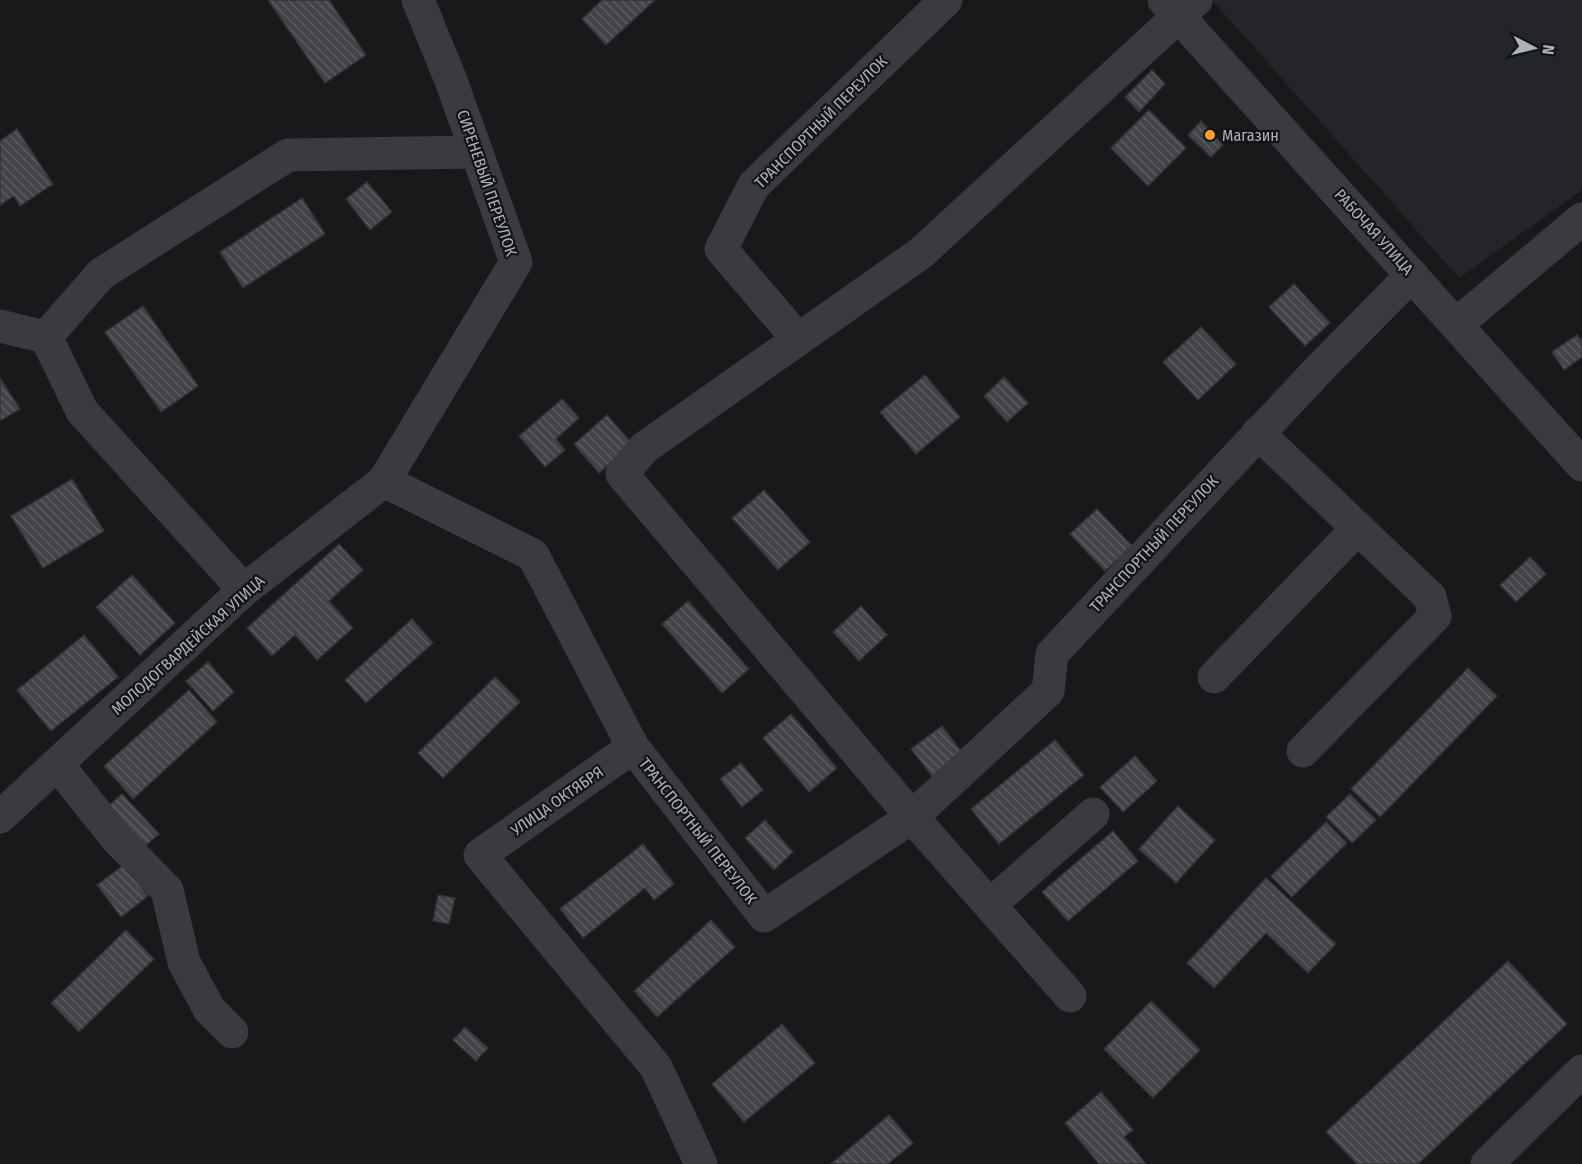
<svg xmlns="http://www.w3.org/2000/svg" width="1582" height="1164" viewBox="0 0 1582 1164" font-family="'Fira Sans Condensed',sans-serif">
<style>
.built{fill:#242528}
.building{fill:url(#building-back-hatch);stroke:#323337;stroke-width:1.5}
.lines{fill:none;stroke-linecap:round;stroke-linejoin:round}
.minor{stroke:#393b40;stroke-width:33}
.poi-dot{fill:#ffa02d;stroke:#141416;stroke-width:2}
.labels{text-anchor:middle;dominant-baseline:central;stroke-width:4.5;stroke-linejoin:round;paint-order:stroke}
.street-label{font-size:16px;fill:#aab2bc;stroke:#141416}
.poi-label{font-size:16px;fill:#aab2bc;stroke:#141416;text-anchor:start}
</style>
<defs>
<pattern id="building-back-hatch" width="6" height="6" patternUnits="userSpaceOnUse" patternTransform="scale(1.5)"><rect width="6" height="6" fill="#434448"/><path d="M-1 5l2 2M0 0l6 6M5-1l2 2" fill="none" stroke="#5b5d60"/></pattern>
</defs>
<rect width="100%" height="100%" fill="#19191b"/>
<polygon class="built" points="1212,0 1582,0 1582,190 1459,278"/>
<g class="building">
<polygon points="268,0 329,0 366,55 325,83"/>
<polygon points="602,0 655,0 606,45 582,19"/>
<polygon points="1152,70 1165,84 1139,112 1125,97"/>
<polygon points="1149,110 1186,148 1148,186 1111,148"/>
<polygon points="1201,121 1223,145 1211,157 1188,135"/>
<polygon points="17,129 53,184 20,206 14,196 0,205 0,141"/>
<polygon points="367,182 392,212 370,230 346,199"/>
<polygon points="302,198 325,234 243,288 220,252"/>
<polygon points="1294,284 1330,323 1305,346 1269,307"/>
<polygon points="143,306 198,386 161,412 105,332"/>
<polygon points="1201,327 1236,364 1198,400 1163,362"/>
<polygon points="1577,335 1582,341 1582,357 1564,370 1552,352"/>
<polygon points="925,375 960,417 916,454 880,412"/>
<polygon points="1004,377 1028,403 1007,422 984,396"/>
<polygon points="0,378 20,409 0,421"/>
<polygon points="562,399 579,418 556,439 565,450 545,467 519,436"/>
<polygon points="607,415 632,444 599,473 574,444"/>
<polygon points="72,479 104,531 43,568 11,516"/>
<polygon points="764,490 810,542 778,570 732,518"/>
<polygon points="1097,509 1132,546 1105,571 1070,534"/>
<polygon points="339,544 363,570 329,601 353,628 317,660 295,635 272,656 247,628"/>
<polygon points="1530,557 1546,574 1516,602 1500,585"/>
<polygon points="132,575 175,623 140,655 96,607"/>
<polygon points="688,601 749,669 722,693 662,624"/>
<polygon points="861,606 887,635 859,661 833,632"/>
<polygon points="412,619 433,643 366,703 345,680"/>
<polygon points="84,635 118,677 51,731 17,690"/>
<polygon points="208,662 234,692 213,711 186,681"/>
<polygon points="1468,668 1497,696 1380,817 1351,789"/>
<polygon points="495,677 520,702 443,778 418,753"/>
<polygon points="189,690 217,722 133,799 104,766"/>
<polygon points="791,714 837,768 809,792 763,738"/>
<polygon points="942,726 962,752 932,776 911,749"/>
<polygon points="1055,740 1084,775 999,844 971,809"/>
<polygon points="1135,756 1157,781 1123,812 1100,787"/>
<polygon points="741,763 763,790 742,807 720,779"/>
<polygon points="122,794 159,834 142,849 105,809"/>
<polygon points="1350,794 1376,820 1352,843 1326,817"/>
<polygon points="1178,806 1215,840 1176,883 1139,849"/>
<polygon points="765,820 793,852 774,870 745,838"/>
<polygon points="1326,822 1347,843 1292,897 1271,876"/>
<polygon points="1113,831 1138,861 1068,921 1042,892"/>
<polygon points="643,844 674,884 654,900 645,888 583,938 560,909"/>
<polygon points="124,865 148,896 121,917 97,885"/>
<polygon points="1266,878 1336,944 1308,973 1266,933 1214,988 1187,963"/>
<polygon points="438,895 455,898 449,924 433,921"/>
<polygon points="711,920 735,947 657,1017 634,991"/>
<polygon points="126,930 154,959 79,1032 51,1003"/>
<polygon points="1508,961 1567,1024 1418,1164 1357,1164 1326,1132"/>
<polygon points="1151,1001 1200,1050 1153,1098 1104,1049"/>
<polygon points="782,1024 815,1063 744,1122 712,1084"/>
<polygon points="465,1027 488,1048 476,1061 453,1040"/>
<polygon points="1101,1092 1133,1130 1124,1137 1146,1164 1099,1164 1065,1123"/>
<polygon points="889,1115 913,1143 888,1164 831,1164"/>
</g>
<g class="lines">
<g class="minor">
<polyline points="1164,0 1582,465"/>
<polyline points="1457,324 1582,219"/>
<polyline points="0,326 46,337"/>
<polyline points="798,339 721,249 754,185 946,0"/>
<polyline points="1258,433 1430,597 1435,616 1303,751"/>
<polyline points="384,481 533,555 633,747 480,855 656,1067 701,1164"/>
<polyline points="244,590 82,411 46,337 101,274 288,155 476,152"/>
<polyline points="1214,677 1358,528"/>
<polyline points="633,747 764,916 912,817 1048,691 1052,654 1322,366 1412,275"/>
<polyline points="57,764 117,839 167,890 184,962 209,1009 232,1032"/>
<polyline points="0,817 244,590 384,481 516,262 450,78 418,0"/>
<polyline points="990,905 1093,814"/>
<polyline points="1070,996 912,817 622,474 644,448 921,253 1196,0"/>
<polyline points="1487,1164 1582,1071"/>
</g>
</g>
<circle class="poi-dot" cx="1210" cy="135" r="6"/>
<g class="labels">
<g class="street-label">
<text transform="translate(821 122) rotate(-45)">ТРАНСПОРТНЫЙ ПЕРЕУЛОК</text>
<text transform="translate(487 183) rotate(71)">СИРЕНЕВЫЙ ПЕРЕУЛОК</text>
<text transform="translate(1374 232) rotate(48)">РАБОЧАЯ УЛИЦА</text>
<text transform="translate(1154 544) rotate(-47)">ТРАНСПОРТНЫЙ ПЕРЕУЛОК</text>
<text transform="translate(188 645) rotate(-42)">МОЛОДОГВАРДЕЙСКАЯ УЛИЦА</text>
<text transform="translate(557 801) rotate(-35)">УЛИЦА ОКТЯБРЯ</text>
<text transform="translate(698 831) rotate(52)">ТРАНСПОРТНЫЙ ПЕРЕУЛОК</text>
</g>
<g class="poi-label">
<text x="1222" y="135">Магазин</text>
</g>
</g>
<g transform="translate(1534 48) rotate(97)" stroke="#141416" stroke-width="4.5" paint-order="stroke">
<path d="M0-4.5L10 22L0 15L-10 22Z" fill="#aab2bc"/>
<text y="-9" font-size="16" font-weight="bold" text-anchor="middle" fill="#aab2bc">N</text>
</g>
</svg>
